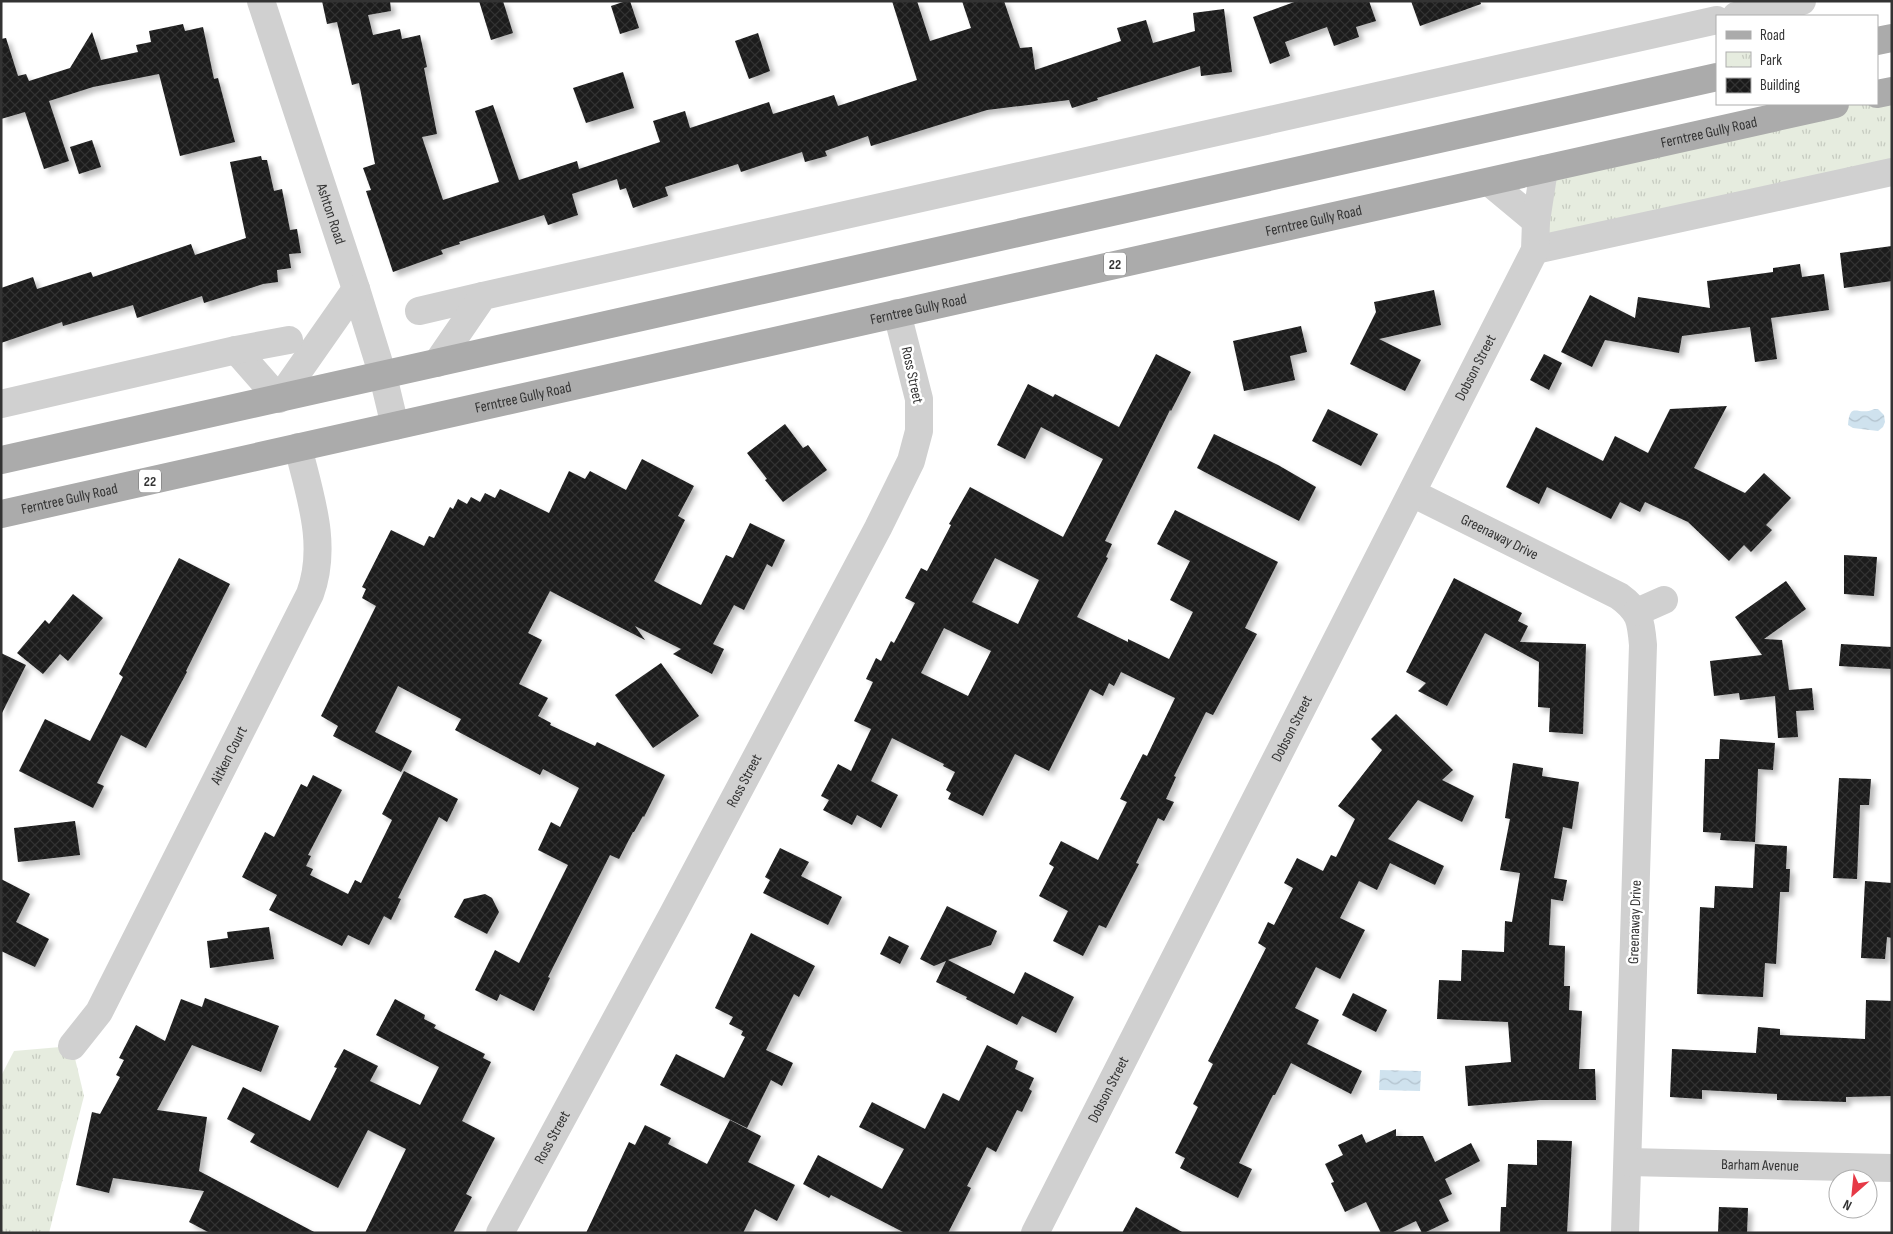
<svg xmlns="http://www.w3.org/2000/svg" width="1893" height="1234" viewBox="0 0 1893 1234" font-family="'Sofia Sans Condensed',sans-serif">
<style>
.park{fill:url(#park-tufts)}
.water{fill:url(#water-waves)}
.building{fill:url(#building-cross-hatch);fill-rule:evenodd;filter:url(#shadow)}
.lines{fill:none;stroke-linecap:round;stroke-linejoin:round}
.street{stroke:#d0d0d0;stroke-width:28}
.primary{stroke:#ababab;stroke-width:28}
.labels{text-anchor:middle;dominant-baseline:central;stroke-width:5;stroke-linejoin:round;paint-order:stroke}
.shield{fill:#fff;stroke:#707070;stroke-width:1}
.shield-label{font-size:14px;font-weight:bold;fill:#333}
.street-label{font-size:15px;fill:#333;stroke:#fff}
</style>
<defs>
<pattern id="park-tufts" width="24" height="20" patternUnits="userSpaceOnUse" patternTransform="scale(1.25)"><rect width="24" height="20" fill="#e6ecdf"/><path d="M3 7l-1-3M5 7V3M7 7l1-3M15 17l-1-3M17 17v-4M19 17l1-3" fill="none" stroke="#c6cbc0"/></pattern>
<pattern id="water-waves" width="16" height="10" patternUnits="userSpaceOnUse" patternTransform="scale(1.25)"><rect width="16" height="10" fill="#cfe2ee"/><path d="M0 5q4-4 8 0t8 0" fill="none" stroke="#b2c2cd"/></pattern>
<pattern id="building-cross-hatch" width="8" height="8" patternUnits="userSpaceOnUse" patternTransform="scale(1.25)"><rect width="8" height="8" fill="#1a1a1a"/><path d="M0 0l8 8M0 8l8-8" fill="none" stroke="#333"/></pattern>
<filter id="shadow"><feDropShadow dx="4.5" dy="4.5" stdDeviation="2.5" flood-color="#0004"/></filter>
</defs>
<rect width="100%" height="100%" fill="#fff"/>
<g class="park">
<polygon points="1892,91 1892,172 1536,242 1544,169 1835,104 1877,104"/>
<polygon points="72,1046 84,1096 49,1233 1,1233 1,1076 14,1051"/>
</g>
<g class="water">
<path d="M1874 409H1878L1884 415 1885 422 1883 427 1878 431 1853 428 1848 425C1850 400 1858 417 1874 409Z"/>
<polygon points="1380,1070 1421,1071 1420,1091 1379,1090"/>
</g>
<g class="building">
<polygon points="322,1 390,1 391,11 368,15 373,35 400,29 402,39 420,35 427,67 424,68 437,134 422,137 443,200 499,182 475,111 493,105 519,180 577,161 579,169 660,142 653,121 685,111 690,128 769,102 773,114 834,95 838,106 917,80 892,1 917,1 930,41 971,28 962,1 1004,1 1020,48 1032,47 1035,70 1121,41 1117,28 1146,20 1153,43 1195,31 1193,13 1224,9 1232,72 1201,76 1200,66 1097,98 1098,100 1072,108 1069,100 987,110 871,146 868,136 825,151 827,156 805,162 802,152 741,172 738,164 665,187 668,196 633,208 626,188 620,190 617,179 572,194 578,215 548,225 544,215 459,242 460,244 441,250 443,254 393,272 366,191 371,190 363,168 375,164 359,83 352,85 337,22 327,24"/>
<polygon points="479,1 503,1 513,33 491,40"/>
<polygon points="626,1 630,1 639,28 620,34 611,6"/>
<polygon points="1297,1 1369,1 1376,21 1356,27 1359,37 1334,46 1327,27 1285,42 1290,56 1270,64 1253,17"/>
<polygon points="1411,1 1480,1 1481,4 1420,26"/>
<polygon points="183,24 185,31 203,27 214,79 218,78 235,142 180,156 159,74 93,87 49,101 69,161 44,169 25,112 1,119 1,39 6,38 18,76 26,74 29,81 70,68 92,32 101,60 138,52 136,45 151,42 149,31"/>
<polygon points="758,33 770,71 749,79 735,41"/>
<polygon points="623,72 634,108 586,123 573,88"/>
<polygon points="92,140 101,167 79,174 70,147"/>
<polygon points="261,156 262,160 267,160 274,191 282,189 290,230 297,229 301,253 289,254 291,268 277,270 278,282 263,284 204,303 202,296 137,318 133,305 63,326 62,322 1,343 1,288 33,277 37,289 91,272 93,277 191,244 195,255 246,238 230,162"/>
<polygon points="1892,246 1892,281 1844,288 1840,253"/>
<polygon points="1800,264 1802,277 1824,274 1829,310 1771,318 1777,359 1755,362 1750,327 1682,336 1679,353 1605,340 1592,367 1561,352 1590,295 1635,318 1638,297 1710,308 1707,281 1773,272 1773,268"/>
<polygon points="1434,290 1441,325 1379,339 1421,360 1405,391 1350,364 1376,312 1374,302"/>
<polygon points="1301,326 1307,352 1290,356 1295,380 1244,391 1233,341"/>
<path d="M1156 354 1191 372 1171 411 1170 410 1105 541 1112 544 1106 557 1108 558 1077 617 1128 642V639L1169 659 1193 612 1170 600 1190 561 1157 544 1175 510 1278 562 1245 628 1257 634 1213 715 1206 712 1174 776 1176 777 1166 799 1174 802 1164 821 1158 818 1136 863 1139 864 1106 928 1099 925 1083 956 1053 941 1068 911 1039 896 1054 867 1049 864 1061 841 1098 860 1127 802 1120 799 1143 754 1147 756 1175 698 1121 672 1114 686 1109 683 1103 696 1090 689 1049 771 1015 754 983 816 948 799 951 793 946 790 955 772 943 766 944 764 892 738 871 781 898 795 881 828 857 815 852 825 823 810 829 800 821 796 838 764 851 771 871 729 854 721 873 682 866 679 876 658 881 661 891 641 894 643 915 603 905 598 921 568 927 571 951 525 949 524 970 487 1063 537 1103 459 1041 427 1025 459 997 445 1028 384 1053 397 1055 394 1119 427ZM995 558 1039 580 1018 624 972 602ZM944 628 991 651 968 696 921 673Z"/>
<polygon points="1544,354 1562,363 1549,390 1530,380"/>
<polygon points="1727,406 1694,468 1745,493 1764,473 1791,498 1766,525 1772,530 1751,552 1744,545 1729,561 1688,522 1645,502 1640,512 1620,502 1611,519 1547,487 1539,504 1506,487 1536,427 1603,461 1615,436 1648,453 1670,409"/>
<polygon points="1328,409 1378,434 1361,466 1312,441"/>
<polygon points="785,424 803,448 808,445 827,470 783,502 765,480 767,479 747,453"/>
<polygon points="1214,434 1278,465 1316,487 1299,521 1197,468"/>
<polygon points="642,459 694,486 678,516 685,520 654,581 663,586 701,605 726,555 733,558 750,523 785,540 772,567 767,564 744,610 734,605 713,644 724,649 712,674 673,654 681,649 635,626 645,640 550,591 528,633 542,640 519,684 548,698 538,716 551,723 550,725 595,746 597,742 665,775 644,817 643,816 634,832 633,832 619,859 610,855 548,977 550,978 534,1011 500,994 497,1001 475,990 495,950 519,963 568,865 538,850 551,822 560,827 579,788 543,769 540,775 455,730 461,719 398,686 375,732 412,751 401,772 333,736 338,726 321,716 376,606 362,598 366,589 362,587 391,530 424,546 429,536 434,538 450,507 453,509 458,499 467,504 471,497 480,502 485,493 495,498 500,489 549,513 569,471 585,479 590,471 626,490"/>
<polygon points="1844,555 1877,557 1874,596 1844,594"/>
<polygon points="179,558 230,584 186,671 187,672 146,748 121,735 97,783 104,786 93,808 19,771 45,719 90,741 123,677 119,674"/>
<polygon points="1454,578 1522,613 1518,621 1528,626 1520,642 1586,644 1583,734 1549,732 1550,708 1538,707 1539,662 1485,633 1447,706 1418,691 1426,683 1406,672"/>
<polygon points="1786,581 1806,609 1764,639 1782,640 1789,690 1812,688 1814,710 1796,711 1798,737 1778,738 1775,696 1740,700 1739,693 1714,696 1710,661 1762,655 1735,617"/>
<polygon points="73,594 103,618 68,661 60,654 43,674 17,653 45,620 49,624"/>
<polygon points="1841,644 1892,647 1892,669 1839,666"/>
<polygon points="1,653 26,665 1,715"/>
<polygon points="661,663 699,716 653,748 615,695"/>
<polygon points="1396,714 1453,770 1442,780 1474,796 1462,822 1418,800 1388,839 1444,866 1435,885 1390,863 1377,890 1359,881 1340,918 1365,930 1340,979 1316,967 1295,1008 1319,1020 1307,1044 1362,1071 1351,1094 1291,1063 1275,1095 1273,1095 1239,1163 1252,1169 1238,1198 1180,1168 1185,1158 1175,1153 1198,1107 1193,1104 1213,1064 1208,1061 1266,948 1258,943 1268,922 1274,925 1293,888 1284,883 1297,858 1323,871 1331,855 1336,857 1355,819 1338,806 1382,750 1371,739"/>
<polygon points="1720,739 1775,743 1773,770 1758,769 1755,842 1720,840 1721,833 1703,832 1705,759 1719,759"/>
<polygon points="1513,763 1543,768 1542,776 1579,782 1572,829 1563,827 1554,878 1567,880 1563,901 1551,899 1549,945 1565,946 1564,986 1570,986 1569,1010 1582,1011 1579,1069 1595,1069 1596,1100 1540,1100 1468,1106 1465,1066 1511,1062 1508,1022 1437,1019 1439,980 1461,981 1462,950 1504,952 1505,921 1512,922 1520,873 1500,870 1510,819 1505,818"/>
<polygon points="404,771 458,799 447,822 439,817 398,898 401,899 391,920 384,916 369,945 348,935 342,946 269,910 277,895 242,877 265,832 274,837 301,784 307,787 313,775 342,790 308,855 311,856 306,866 313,869 310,875 348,894 355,880 361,883 392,820 382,814"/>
<polygon points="1839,778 1871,779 1869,805 1860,805 1857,879 1833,878"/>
<polygon points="75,821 80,855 18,862 14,828"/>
<polygon points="1755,844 1787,846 1786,869 1790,869 1789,892 1780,892 1776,964 1765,963 1763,997 1697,994 1700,907 1714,908 1715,886 1753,888"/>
<polygon points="780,848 809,862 801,876 842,897 828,925 763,893 770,880 765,877"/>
<polygon points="1,879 30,894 16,922 49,939 35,967 1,951"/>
<polygon points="1865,881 1892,883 1892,938 1887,937 1885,959 1861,958"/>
<polygon points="485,894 492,898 499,912 487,934 454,917 464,899"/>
<polygon points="947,906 997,931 991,945 948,960 1014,994 1025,972 1074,997 1056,1033 1022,1016 1017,1025 966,999 967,997 936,982 946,961 934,966 920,959"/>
<polygon points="269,927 274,959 210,968 207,941 228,938 227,932"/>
<polygon points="751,933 815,966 799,997 794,994 766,1050 793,1063 782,1086 771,1080 747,1128 660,1085 676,1054 724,1078 745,1037 741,1035 743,1031 729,1024 733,1017 715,1008"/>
<polygon points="889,936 909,946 900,964 880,954"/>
<polygon points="1353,993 1387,1010 1376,1032 1342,1015"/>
<polygon points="205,998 279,1026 261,1072 192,1045 157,1110 207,1117 199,1171 316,1233 210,1233 189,1222 204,1191 113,1178 109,1193 76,1185 92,1112 100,1114 120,1077 116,1075 124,1060 119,1058 136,1025 165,1041 181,999 202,1007"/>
<polygon points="395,999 425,1015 424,1019 436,1025 434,1028 485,1054 483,1058 491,1062 462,1121 495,1138 466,1194 472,1197 453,1233 365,1233 406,1149 368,1130 338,1188 250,1142 255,1134 227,1119 243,1087 310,1121 337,1068 334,1067 344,1049 378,1066 370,1081 420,1105 439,1067 376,1035"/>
<polygon points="1866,1000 1892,1001 1892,1096 1846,1097 1846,1102 1777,1100 1777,1094 1702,1090 1702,1099 1670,1097 1672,1049 1756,1053 1758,1027 1780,1029 1780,1035 1865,1039"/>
<polygon points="987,1045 1018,1061 1015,1069 1034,1078 1029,1089 1032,1091 1022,1112 1017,1110 996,1152 987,1147 967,1186 971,1188 948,1233 905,1233 831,1195 829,1198 803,1184 818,1155 882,1189 904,1149 859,1127 872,1102 925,1129 943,1093 959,1101"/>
<polygon points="730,1120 761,1136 748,1162 795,1185 777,1221 755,1209 743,1233 586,1233 629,1142 635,1145 645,1125 671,1138 668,1144 707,1164"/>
<polygon points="1396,1129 1396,1136 1423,1136 1435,1162 1471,1143 1480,1161 1445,1179 1452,1194 1439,1200 1449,1221 1424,1233 1422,1233 1416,1221 1391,1233 1381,1233 1366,1202 1345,1212 1331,1183 1334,1182 1325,1164 1343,1155 1338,1145 1362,1134 1366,1143"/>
<polygon points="1537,1140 1572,1141 1567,1233 1500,1233 1501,1207 1506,1207 1508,1164 1537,1165"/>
<polygon points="1136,1207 1184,1233 1122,1233"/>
<polygon points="1719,1207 1748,1208 1747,1233 1718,1233"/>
</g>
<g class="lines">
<g class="street">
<path id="s1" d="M261 1 356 289 383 376 395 426"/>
<polyline points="1736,16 1802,1"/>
<polyline points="1489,182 1536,221"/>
<polyline points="1535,250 1892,172"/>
<polyline points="419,311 483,296"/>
<polyline points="236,350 279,399 356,289"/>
<polyline points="437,363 483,296 1717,20"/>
<polyline points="1,404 236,350 289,340"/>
<path id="s2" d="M1412 493 1619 596C1640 611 1641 621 1643 645L1625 1233"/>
<polyline points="1637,612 1664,600"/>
<path id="s3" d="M72 1046 99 1012 310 594C328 545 310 496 298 447"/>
<path id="s4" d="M1628 1162 1892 1168"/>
<path id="s5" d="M500 1233 673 914 878 528 911 461 919 431V399L897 313"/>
<path id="s6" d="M1035 1233 1535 250 1536 221 1544 169"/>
</g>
<g class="primary">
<polyline points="1877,41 1892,38"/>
<polyline points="1877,94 1892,91"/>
<polyline points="1,460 1717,77"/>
<path id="s7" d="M1 514 1835 104"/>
</g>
</g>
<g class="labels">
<g class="shield">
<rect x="1104" y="252.5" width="22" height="23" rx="4"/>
<rect x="139" y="469.5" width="22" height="23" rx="4"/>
</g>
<g class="shield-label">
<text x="1115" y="264">22</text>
<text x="150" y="481">22</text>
</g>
<g class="street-label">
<text stroke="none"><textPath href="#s7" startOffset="1750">Ferntree Gully Road</textPath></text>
<text stroke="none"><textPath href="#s1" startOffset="224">Ashton Road</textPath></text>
<text stroke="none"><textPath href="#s7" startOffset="1345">Ferntree Gully Road</textPath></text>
<text stroke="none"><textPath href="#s7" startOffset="940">Ferntree Gully Road</textPath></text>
<text stroke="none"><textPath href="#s6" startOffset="971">Dobson Street</textPath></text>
<text transform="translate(912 375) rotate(78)">Ross Street</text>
<text stroke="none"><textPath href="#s7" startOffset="535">Ferntree Gully Road</textPath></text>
<text stroke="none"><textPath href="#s7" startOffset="70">Ferntree Gully Road</textPath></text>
<text stroke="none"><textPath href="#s2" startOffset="98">Greenaway Drive</textPath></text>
<text stroke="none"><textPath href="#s6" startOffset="566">Dobson Street</textPath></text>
<text stroke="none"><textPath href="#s3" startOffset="331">Aitken Court</textPath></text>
<text stroke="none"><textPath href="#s5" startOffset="514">Ross Street</textPath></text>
<text transform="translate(1635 922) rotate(-88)">Greenaway Drive</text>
<text stroke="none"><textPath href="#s6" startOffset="161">Dobson Street</textPath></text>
<text stroke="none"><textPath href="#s5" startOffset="109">Ross Street</textPath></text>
<text stroke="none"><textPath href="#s4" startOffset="132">Barham Avenue</textPath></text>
</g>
</g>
<rect width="1893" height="1234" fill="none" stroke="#333333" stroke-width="5"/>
<rect x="1716" y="15" width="162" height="90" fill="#ffffff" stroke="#adadad"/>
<rect x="1726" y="31" width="25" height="8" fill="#ababab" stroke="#adadad"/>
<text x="1760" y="40" font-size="15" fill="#333333">Road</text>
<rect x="1726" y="52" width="25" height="15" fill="url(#park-tufts)" stroke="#adadad"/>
<text x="1760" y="65" font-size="15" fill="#333333">Park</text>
<rect x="1726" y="78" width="25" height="15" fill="url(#building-cross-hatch)" stroke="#adadad"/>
<text x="1760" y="90" font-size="15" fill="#333333">Building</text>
<g transform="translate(1853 1194) rotate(207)"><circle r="24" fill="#ffffff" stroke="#adadad"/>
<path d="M0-4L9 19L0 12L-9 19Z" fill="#e63946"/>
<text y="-8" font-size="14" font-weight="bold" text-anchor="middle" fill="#333333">N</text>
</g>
</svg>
